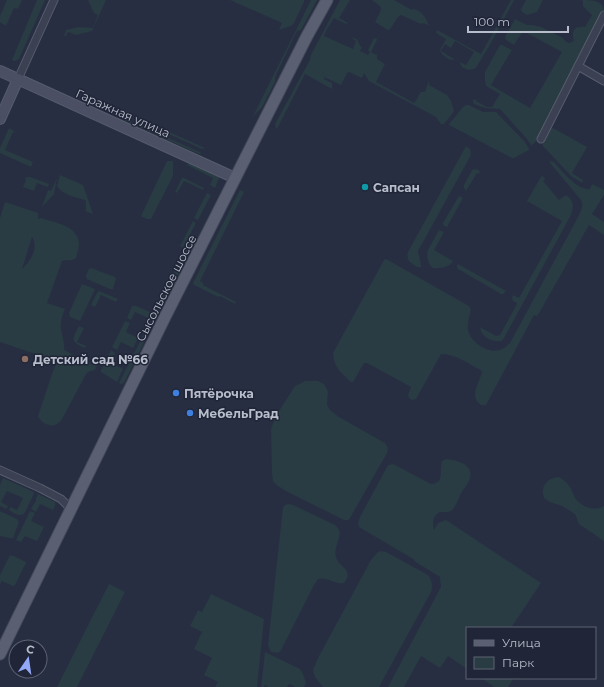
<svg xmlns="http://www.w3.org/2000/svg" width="604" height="687" viewBox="0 0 604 687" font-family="Montserrat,sans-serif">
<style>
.green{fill:#293b43;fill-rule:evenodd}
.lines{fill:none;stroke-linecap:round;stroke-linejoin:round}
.street-casing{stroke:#565c6c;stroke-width:9}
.secondary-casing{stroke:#565c6c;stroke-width:12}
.primary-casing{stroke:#454a5b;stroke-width:13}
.street{stroke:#3b4152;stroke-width:7}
.secondary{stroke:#4a4f64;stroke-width:10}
.primary{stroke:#5a6071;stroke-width:11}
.culture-dot{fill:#0f9aa8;stroke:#202637;stroke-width:1.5}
.education-dot{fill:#8d6e63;stroke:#202637;stroke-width:1.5}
.shop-dot{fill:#3f7fe0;stroke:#202637;stroke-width:1.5}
.labels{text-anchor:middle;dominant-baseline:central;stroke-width:3;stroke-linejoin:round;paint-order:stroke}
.street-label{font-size:12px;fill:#b8bdcc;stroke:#202637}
.poi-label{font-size:12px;font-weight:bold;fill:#b8bdcc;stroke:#202637;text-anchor:start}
</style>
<rect width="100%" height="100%" fill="#272e42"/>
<g class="green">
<polygon points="7,0 22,0 18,9 14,8 6,26 0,22 0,16"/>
<polygon points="37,0 45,0 19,59 15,61 12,60"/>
<polygon points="88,0 106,0 92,31 76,35 68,32 66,36 64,36 66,30 79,27 93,28 98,15 94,13"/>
<polygon points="230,0 304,0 304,2 294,23 291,26 279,30 282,23"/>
<polygon points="311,0 317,0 301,30 297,31 275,77 275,82 262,107 252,118"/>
<path d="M340 0H350L339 18 348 23 346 24 334 18 327 29 324 36 353 49 356 41 351 38H353L357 39 360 46 362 47 360 51 368 55 370 52 368 50 374 38 377 39 381 32 371 52 377 55V59L385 64 376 82 414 103C417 101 418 95 421 92H425L429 80V85L447 95 451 101 454 111 452 114 444 124H441L436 117 369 81 364 73 362 78 349 72 347 73 341 85 324 77V79L332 83V89L305 74 277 129 276 128 275 124 310 60 311 55Z"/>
<path d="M372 0H394L412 10 413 9C422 10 426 18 429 26L424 23 421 24 401 15 398 17 390 29 388 30 375 22 381 10V7Z"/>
<path d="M511 0H514L491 43 477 66 474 69 468 70C464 68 460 67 460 62L466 65 474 52 455 41 451 48 445 44 441 51 454 59V60C450 60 448 59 444 56 436 50 443 47 446 39L436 33 437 30 481 54Z"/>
<polygon points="526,0 543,0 537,12 527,15 522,12 521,9"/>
<path d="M581 0C590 0 603 0 604 10 587 47 565 82 547 119 544 126 539 141 532 145H531L527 139 500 109 485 108 474 104 473 102V100L476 99V101L487 107H492L500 94 486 86 485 80V72L500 45H502L512 50 491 85 530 108 562 52 523 31 514 45 506 40 505 37 515 19 527 25H533L541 27 563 38 566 42 569 43 574 41C571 31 574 26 585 27L592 15 583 6V1Z"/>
<polygon points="466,105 469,105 483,112 496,112 525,142 529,149 529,150 514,158 512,158 449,125 449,124 463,107"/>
<polygon points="121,117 202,153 199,154 121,119"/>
<polygon points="145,121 205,148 202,149 144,123"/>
<polygon points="9,128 14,131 14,132 13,132 5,150 33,162 31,167 0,153 0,148"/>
<polygon points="553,128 587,147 572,173 583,180 583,182 581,182 572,177 543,146 542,142 549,129"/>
<path d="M466 146 470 149 471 155 418 251 421 265V267H417C410 262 406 261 408 252Z"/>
<polygon points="167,161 173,161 173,176 151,219 147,219 141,216"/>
<path d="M550 161 554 162C561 170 578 191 590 189L592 184 604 190V195L592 214 604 222V235L589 225 538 315 536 316 534 315 486 405H481C468 396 480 383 482 371 469 364 456 354 441 354L416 399 412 400 409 398 408 395 411 387 367 363H364L353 382H351C340 371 334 368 333 353L384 260 386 259 469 306 471 309C470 315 467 324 468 330 471 342 487 354 500 350 503 349 507 346 510 343L578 217C581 211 584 206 581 200L550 163Z"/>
<polygon points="190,163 218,175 219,178 215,188 210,185 213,178 187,165"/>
<polygon points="476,169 480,171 479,174 477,173 466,191 464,188 464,185 472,170"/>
<path d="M60 175 83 185 93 214 85 211 86 209V202L85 200C76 197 62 195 57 186Z"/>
<path d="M542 175 545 179 543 181 559 200 566 195C574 200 574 207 571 215L504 338 501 341C491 342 481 337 480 327L496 336 500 335 517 304V303L513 301 512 299 513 295 519 298 562 221 527 201Z"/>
<polygon points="27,177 30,177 49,184 48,187 37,183 34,191 23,187 26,180 25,179"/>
<polygon points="57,178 54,194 42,207 48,190 51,191"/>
<polygon points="182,178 184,178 204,188 203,190 184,181 177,193 175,192"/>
<polygon points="240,190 244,192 200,281 203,283 203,285 236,302 235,304 220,296 218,297 194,285 193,283"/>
<polygon points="207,193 211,195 198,220 194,218"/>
<polygon points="459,196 463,198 447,227 444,226 443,223"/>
<path d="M5 202 38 213V219L41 218C56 223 80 226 79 246 78 250 77 254 76 258 70 262 67 259 62 261L47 303 65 309C62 315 60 323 61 329 62 336 65 343 64 350L93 365 96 362 98 363 95 370 90 371 86 374 61 421C59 422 58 424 55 425 49 427 40 422 38 416L53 371 56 364 59 362 40 354 38 355 0 342V218ZM32 237C39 247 31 261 22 269Z"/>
<polygon points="193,221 196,223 183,248 180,246"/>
<path d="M439 230 444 232 434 250 453 261C449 268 440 268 433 268 428 264 426 256 428 250Z"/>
<polygon points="193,235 195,238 195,240 160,311 158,312 155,311"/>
<polygon points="458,264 506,291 503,294 501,294 458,269 457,266"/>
<path d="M91 268 115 277 116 279 113 289H110L87 279 86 277C86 274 88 271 89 269Z"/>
<polygon points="82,284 95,289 80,321 70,317 69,313"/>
<polygon points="99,291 118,299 116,302 101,295 95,307 91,305 97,293"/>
<polygon points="132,306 136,306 150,312 148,318 135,312 131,320 127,318"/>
<polygon points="154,314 156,318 124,383 121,384 119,383"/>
<polygon points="125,321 130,323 126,332 138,338 133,348 121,342 117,350 112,347"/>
<path d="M79 326 84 328 77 342 86 346 85 348C70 342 72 339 79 326Z"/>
<polygon points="111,350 115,353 111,363 123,369 117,382 101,372 101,370"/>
<polygon points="305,381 318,381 324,384 328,391 327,405 330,410 339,417 385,443 388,448 387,453 350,518 348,520 344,520 286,491 278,486 273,481 272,473 271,429 274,421 279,411 295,386"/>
<path d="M446 459C460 461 477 465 468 483 466 486 463 490 461 493 459 498 456 506 452 510 447 515 440 509 436 515 432 519 433 524 434 530L438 523 446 520 541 583 511 628H467V669L448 656 440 668 421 656 404 687H388L441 587 440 577 414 561 415 560 359 527 358 523 360 517 388 465 393 464 431 484C445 483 439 471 442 461Z"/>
<path d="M559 477C563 480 567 482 569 486 572 489 573 494 575 498 582 507 594 512 604 506V541L579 524 575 514 562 506 550 502 544 498C540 486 547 478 559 477Z"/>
<path d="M3 478 34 492 33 496 24 514C19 517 13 513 9 510L10 507 17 510 23 498 7 491 1 502 8 506 6 509 0 506V485Z"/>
<polygon points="38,494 55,502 55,506 53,510 40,504 36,512 31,509 35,502 36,502 36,498"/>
<path d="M288 504 293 505 335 525C337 527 338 528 339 530 342 537 333 548 336 557 339 568 355 569 344 583 335 585 328 576 318 579L314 585 281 650 278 653 271 652 268 645 283 507 285 505Z"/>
<polygon points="0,511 17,519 19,522 13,538 10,538 0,536"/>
<polygon points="30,511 35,513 31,521 44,527 37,541 25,536 21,542 16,540"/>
<path d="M381 551 386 552 428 575C432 581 433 585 431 592L379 687H323L315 677 313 670 318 658 371 560 378 552Z"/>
<polygon points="10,555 14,556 26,562 26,563 15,585 13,586 2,581 0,584 0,575"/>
<polygon points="109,584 125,592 77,687 57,687"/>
<polygon points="211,594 264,619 257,687 215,687 218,682 204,675 212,658 194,649 202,632 190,626 198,610 202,612"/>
<polygon points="265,652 300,669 303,674 306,683 304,687 295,687 289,684 287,687 268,687 265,685 264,687 261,687"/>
<polygon points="481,678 514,678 508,687 494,687"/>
</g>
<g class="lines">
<defs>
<g id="street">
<polyline points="578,66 604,81"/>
<polyline points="18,79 54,0"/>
<polyline points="541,139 604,15"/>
<polyline points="0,470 40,488 61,499 71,509"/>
</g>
<g id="secondary">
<polyline points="0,71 235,178"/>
<polyline points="0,119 18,79"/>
</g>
<polyline id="primary" points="0,654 165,317 307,36 327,0"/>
</defs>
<use href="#street" class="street-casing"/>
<use href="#secondary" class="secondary-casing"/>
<use href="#primary" class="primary-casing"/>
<use href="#street" class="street"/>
<use href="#secondary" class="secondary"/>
<use href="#primary" class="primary"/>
</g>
<circle class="culture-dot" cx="365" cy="187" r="4"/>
<circle class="education-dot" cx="25" cy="359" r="4"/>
<g class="shop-dot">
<circle cx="176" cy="393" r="4"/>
<circle cx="190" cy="413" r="4"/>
</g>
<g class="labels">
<g class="street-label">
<text transform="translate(123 113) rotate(24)">Гаражная улица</text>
<text transform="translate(166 288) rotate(-63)">Сысольское шоссе</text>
</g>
<g class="poi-label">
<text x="373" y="187">Сапсан</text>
<text x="33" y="359">Детский сад №66</text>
<text x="184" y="393">Пятёрочка</text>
<text x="198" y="413">МебельГрад</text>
</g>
</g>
<rect x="466" y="627" width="130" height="52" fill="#202637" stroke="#5d6273"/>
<rect x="474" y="640" width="20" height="6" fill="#5a6071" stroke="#5d6273"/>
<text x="502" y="647" font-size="12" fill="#b8bdcc">Улица</text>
<rect x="474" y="657" width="20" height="12" fill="#293b43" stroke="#5d6273"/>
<text x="502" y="667" font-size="12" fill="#b8bdcc">Парк</text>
<g transform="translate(28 659) rotate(13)"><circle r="19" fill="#202637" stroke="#5d6273"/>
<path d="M0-3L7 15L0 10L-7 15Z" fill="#93a8f6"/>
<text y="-6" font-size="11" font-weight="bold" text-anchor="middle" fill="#b8bdcc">С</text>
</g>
<path d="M468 26v6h100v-6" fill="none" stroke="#b8bdcc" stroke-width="2"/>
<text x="474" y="26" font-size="12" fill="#b8bdcc" stroke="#202637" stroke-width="3" paint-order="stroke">100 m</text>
</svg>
